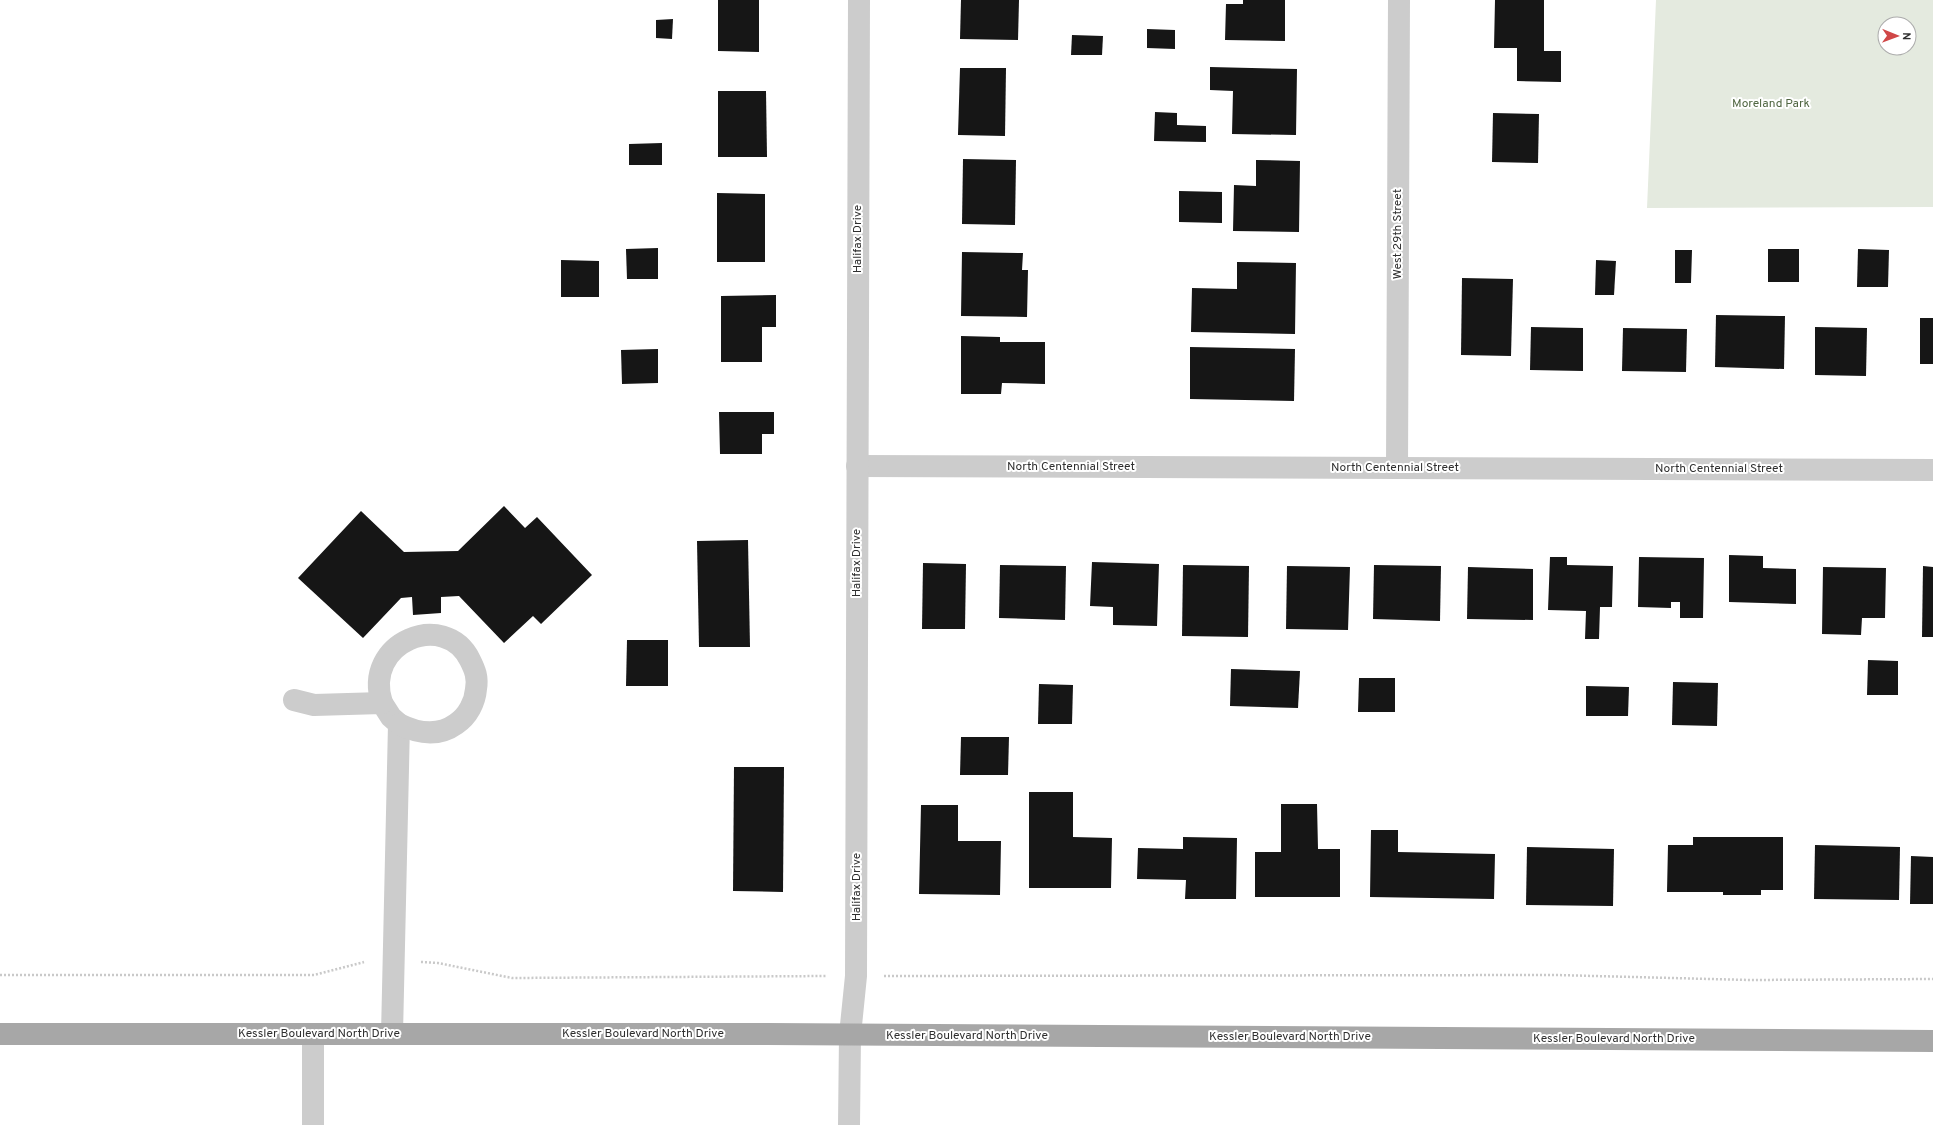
<svg xmlns="http://www.w3.org/2000/svg" width="1933" height="1125" viewBox="0 0 1933 1125" font-family="Overpass,sans-serif">
<style>
.green{fill:#e4eadf;fill-rule:evenodd}
.building{fill:#161616}
.lines{fill:none;stroke-linecap:round;stroke-linejoin:round}
.path{stroke:#c9c9c9;stroke-width:2.5;stroke-dasharray:2 2;stroke-linecap:butt}
.minor{stroke:#ccc;stroke-width:22}
.major{stroke:#a7a7a7;stroke-width:22}
.labels{text-anchor:middle;dominant-baseline:central;stroke-width:4;stroke-linejoin:round;paint-order:stroke}
.park-label{font-size:12px;fill:#506642;stroke:#fff}
.street-label{font-size:12px;fill:#2f2f2f;stroke:#fff}
</style>
<rect width="100%" height="100%" fill="#fff"/>
<path class="green" d="M1656 0H1933V207L1647 208ZM1885 24H1909V48H1885Z"/>
<g class="building">
<polygon points="718,0 759,0 759,52 718,51"/>
<polygon points="961,0 1019,0 1018,40 960,39"/>
<polygon points="1243,0 1285,0 1285,41 1225,40 1226,4 1243,4"/>
<polygon points="1495,0 1544,0 1544,51 1561,51 1561,82 1517,81 1517,48 1494,48"/>
<polygon points="673,19 672,39 656,38 656,20"/>
<polygon points="1147,29 1175,30 1175,49 1147,48"/>
<polygon points="1072,35 1103,36 1102,55 1071,55"/>
<polygon points="1210,67 1297,69 1296,135 1232,134 1233,91 1210,90"/>
<polygon points="960,68 1006,68 1005,136 958,135"/>
<polygon points="718,91 766,91 767,157 718,157"/>
<polygon points="1155,112 1177,113 1177,125 1206,126 1206,142 1154,141"/>
<polygon points="1493,113 1539,114 1538,163 1492,162"/>
<polygon points="662,143 662,165 629,165 629,144"/>
<polygon points="963,159 1016,160 1015,225 962,224"/>
<polygon points="1256,160 1300,161 1299,232 1233,231 1234,185 1256,186"/>
<polygon points="1179,191 1222,192 1222,223 1179,222"/>
<polygon points="717,193 765,194 765,262 717,262"/>
<polygon points="658,248 658,279 627,279 626,249"/>
<rect x="1768" y="249" width="31" height="33"/>
<polygon points="1858,249 1889,250 1888,287 1857,287"/>
<polygon points="1675,250 1692,250 1691,283 1675,283"/>
<polygon points="962,252 1023,253 1022,270 1028,270 1027,317 961,316"/>
<polygon points="561,260 599,261 599,297 561,297"/>
<polygon points="1596,260 1616,261 1614,295 1595,295"/>
<polygon points="1237,262 1296,263 1295,334 1191,332 1192,288 1237,289"/>
<polygon points="1462,278 1513,279 1511,356 1461,355"/>
<polygon points="776,295 776,327 762,327 762,362 721,362 721,296"/>
<polygon points="1716,315 1785,316 1784,369 1715,367"/>
<rect x="1920" y="318" width="13" height="46"/>
<polygon points="1531,327 1583,328 1583,371 1530,370"/>
<polygon points="1815,327 1867,328 1866,376 1815,375"/>
<polygon points="1623,328 1687,329 1686,372 1622,371"/>
<polygon points="961,336 1000,337 1000,342 1045,342 1045,384 1002,383 1001,394 961,394"/>
<polygon points="1190,347 1295,349 1294,401 1190,399"/>
<polygon points="658,349 658,383 622,384 621,350"/>
<polygon points="719,412 774,412 774,434 762,434 762,454 720,454"/>
<polygon points="504,506 525,528 537,517 592,575 541,624 533,616 504,643 459,596 441,597 441,613 413,615 412,597 401,598 363,638 298,578 361,511 404,552 458,551"/>
<polygon points="748,540 750,647 699,647 697,541"/>
<polygon points="1729,555 1763,556 1763,568 1796,569 1796,604 1729,602"/>
<polygon points="1550,557 1567,557 1567,565 1613,566 1612,607 1600,607 1599,639 1585,639 1586,611 1548,610"/>
<polygon points="1639,557 1704,558 1703,618 1680,618 1680,602 1671,602 1671,608 1638,607"/>
<polygon points="1092,562 1159,564 1157,626 1113,625 1113,607 1090,606"/>
<polygon points="923,563 966,564 965,629 922,629"/>
<polygon points="1000,565 1066,566 1065,620 999,618"/>
<polygon points="1183,565 1249,566 1248,637 1182,636"/>
<polygon points="1374,565 1441,566 1440,621 1373,619"/>
<polygon points="1287,566 1350,567 1348,630 1286,629"/>
<polygon points="1923,566 1933,567 1933,637 1922,637"/>
<polygon points="1468,567 1533,569 1533,620 1467,619"/>
<polygon points="1823,567 1886,568 1885,618 1862,618 1861,635 1822,634"/>
<polygon points="627,640 668,640 668,686 626,686"/>
<polygon points="1868,660 1898,661 1898,695 1867,695"/>
<polygon points="1231,669 1300,671 1298,708 1230,706"/>
<polygon points="1359,678 1395,678 1395,712 1358,712"/>
<polygon points="1673,682 1718,683 1717,726 1672,725"/>
<polygon points="1039,684 1073,685 1072,724 1038,724"/>
<polygon points="1586,686 1629,687 1628,716 1586,716"/>
<polygon points="961,737 1009,737 1008,775 960,775"/>
<polygon points="734,767 784,767 783,892 733,891"/>
<polygon points="1029,792 1073,792 1073,837 1112,838 1111,888 1029,888"/>
<polygon points="1281,804 1317,804 1318,849 1340,849 1340,897 1255,897 1255,852 1281,852"/>
<polygon points="921,805 958,805 958,841 1001,841 1000,895 919,894"/>
<polygon points="1371,830 1398,830 1398,852 1495,854 1494,899 1370,897"/>
<polygon points="1183,837 1237,838 1236,899 1185,899 1186,880 1137,879 1138,848 1183,849"/>
<polygon points="1693,837 1783,837 1783,890 1761,890 1761,895 1723,895 1723,892 1667,892 1668,845 1693,845"/>
<polygon points="1815,845 1900,847 1899,900 1814,899"/>
<polygon points="1527,847 1614,849 1613,906 1526,905"/>
<polygon points="1911,856 1933,857 1933,904 1910,904"/>
</g>
<g class="lines">
<g class="path">
<polyline points="421,962 438,963 512,978 827,976"/>
<polyline points="0,975 314,975 364,962"/>
<polyline points="884,976 1556,975 1749,980 1933,979"/>
</g>
<g class="minor">
<polyline points="857,466 1933,470"/>
<polyline points="1397,468 1399,0"/>
<polyline points="294,700 314,705 382,703 391,717 399,724 392,1034"/>
<path d="M382 703C362 642 445 609 470 660 475 670 478 677 476 689 475 702 468 716 456 724 438 737 417 733 399 724"/>
<polyline points="313,1034 313,1125"/>
<polyline points="849,1125 850,1035 856,976 859,0"/>
</g>
<polyline class="major" points="0,1034 768,1034 1933,1041"/>
</g>
<g class="labels">
<g class="park-label">
<text x="1771" y="104">Moreland Park</text>
</g>
<g class="street-label">
<text transform="translate(1398 234) rotate(-90)">West 29th Street</text>
<text transform="translate(858 239) rotate(-90)">Halifax Drive</text>
<text x="1071" y="467">North Centennial Street</text>
<text x="1395" y="468">North Centennial Street</text>
<text x="1719" y="469">North Centennial Street</text>
<text transform="translate(857 563) rotate(-90)">Halifax Drive</text>
<text transform="translate(857 887) rotate(-90)">Halifax Drive</text>
<text x="319" y="1034">Kessler Boulevard North Drive</text>
<text x="643" y="1034">Kessler Boulevard North Drive</text>
<text x="967" y="1036">Kessler Boulevard North Drive</text>
<text x="1290" y="1037">Kessler Boulevard North Drive</text>
<text x="1614" y="1039">Kessler Boulevard North Drive</text>
</g>
</g>
<g transform="translate(1897 36) rotate(91)"><circle r="19" fill="#ffffff" stroke="#acacac"/>
<path d="M0-3L7 15L0 10L-7 15Z" fill="#d04747"/>
<text y="-6" font-size="11" font-weight="bold" text-anchor="middle" fill="#2f2f2f">N</text>
</g>
</svg>
